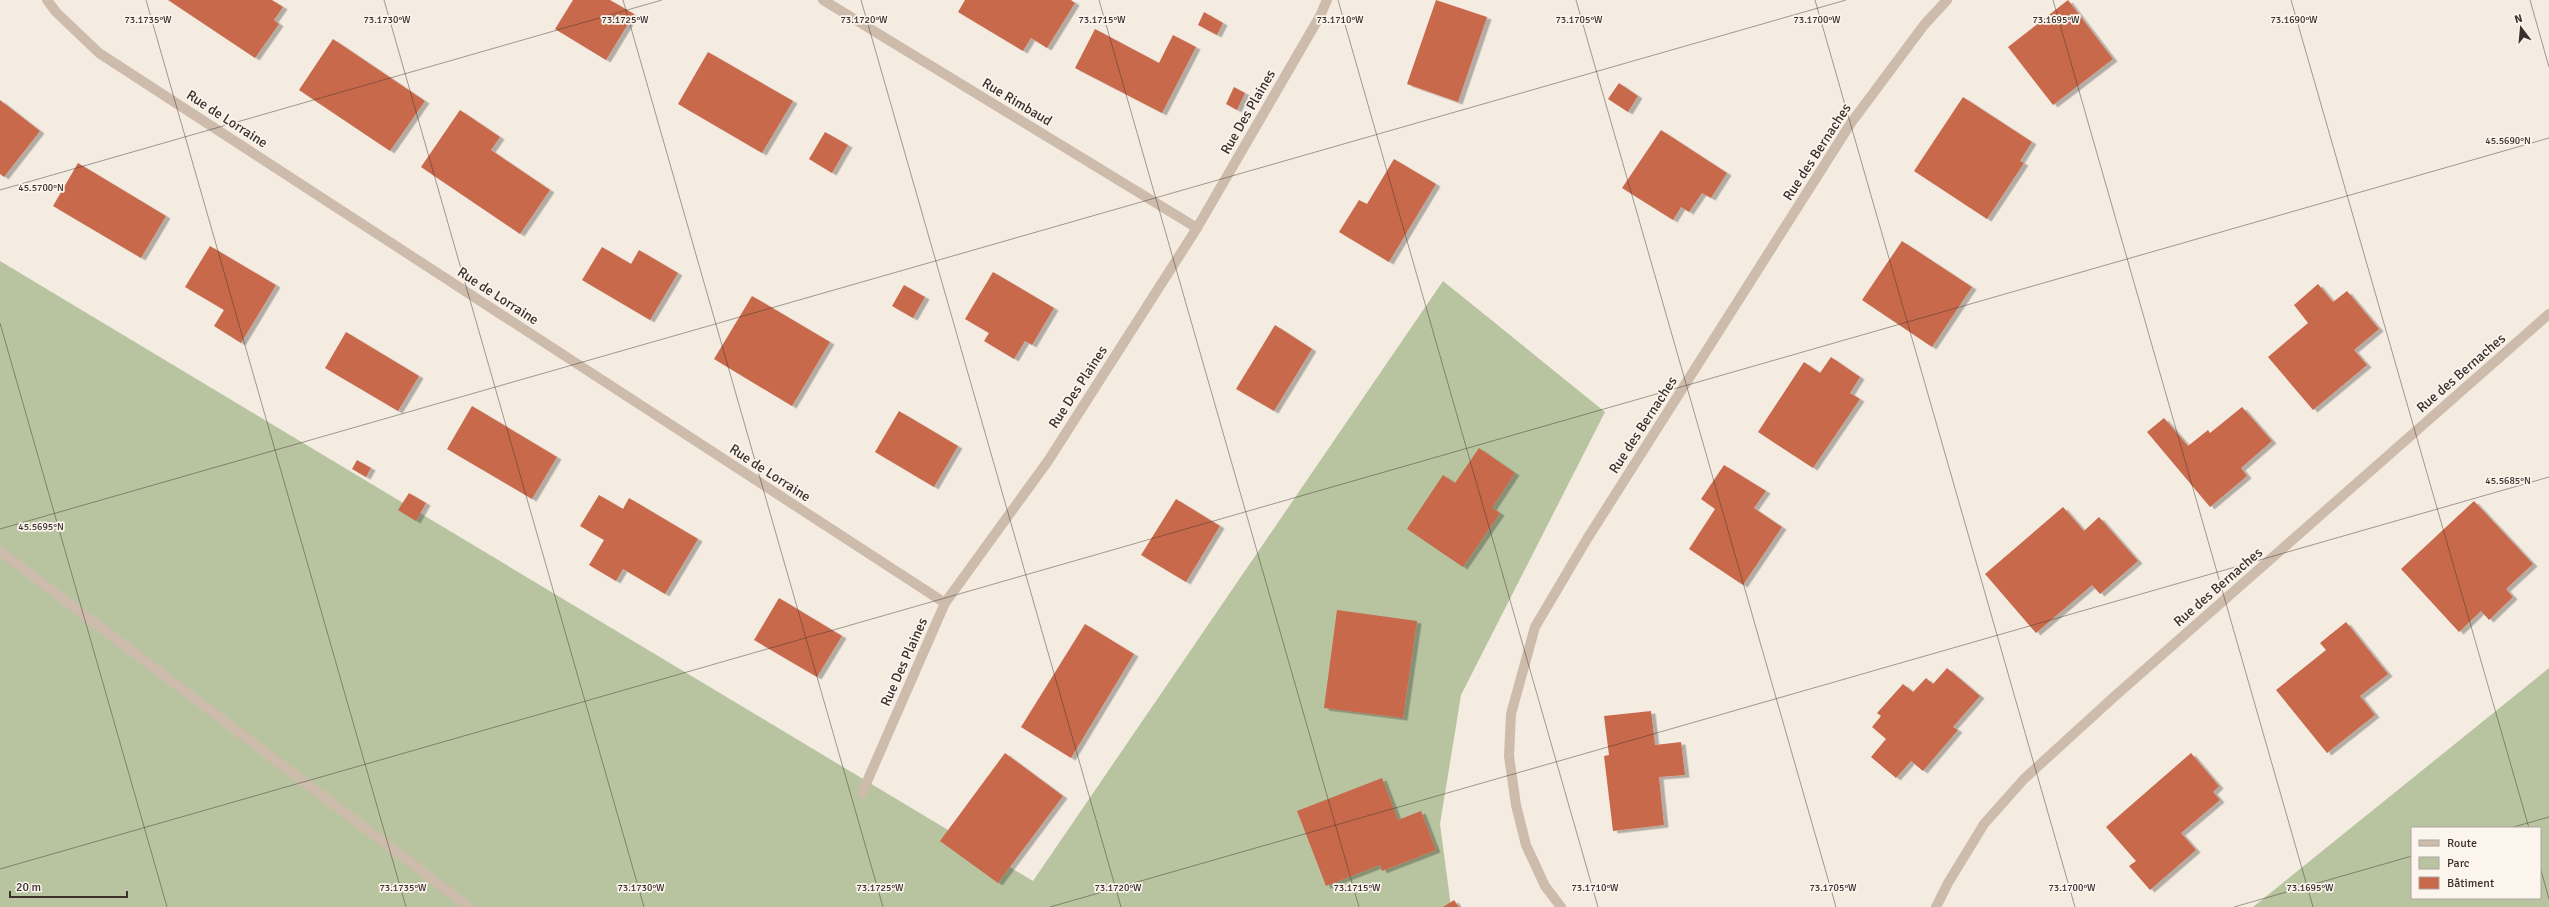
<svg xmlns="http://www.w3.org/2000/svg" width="2549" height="907" viewBox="0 0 2549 907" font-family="Signika,sans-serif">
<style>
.green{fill:#b8c4a0;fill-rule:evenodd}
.building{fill:#c8694b;filter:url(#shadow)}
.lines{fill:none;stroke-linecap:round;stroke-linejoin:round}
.lane{stroke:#cdbbac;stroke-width:10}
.street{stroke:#cdbbac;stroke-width:10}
.ticks{fill:none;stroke:#3b302b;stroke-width:1;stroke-opacity:0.45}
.labels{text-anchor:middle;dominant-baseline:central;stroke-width:3.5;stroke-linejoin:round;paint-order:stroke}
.street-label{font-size:14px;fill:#3b302b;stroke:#fbf5ee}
.ticks-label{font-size:10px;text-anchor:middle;fill:#3b302b;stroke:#fbf5ee;stroke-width:3.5;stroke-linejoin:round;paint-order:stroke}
</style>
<defs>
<filter id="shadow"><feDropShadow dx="4.5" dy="2.5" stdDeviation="0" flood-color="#0004"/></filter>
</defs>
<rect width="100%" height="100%" fill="#f4ebe1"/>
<g class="green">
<polygon points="0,261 1033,881 1443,281 1605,412 1461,695 1440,824 1451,907 0,907"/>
<path d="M2549 668V907H2253ZM2412 828H2540V898H2412Z"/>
</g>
<g class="building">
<polygon points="168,0 272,0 283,7 274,20 279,24 255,58"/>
<polygon points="573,0 610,0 634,14 606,60 555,29"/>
<polygon points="965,0 1071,0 1075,3 1047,48 1031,38 1023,51 958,12"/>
<polygon points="1436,0 1487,17 1458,102 1407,84"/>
<polygon points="2068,0 2113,59 2053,105 2008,47"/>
<polygon points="1204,12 1223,23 1217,35 1198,25"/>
<polygon points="1095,29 1159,63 1173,35 1196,47 1162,113 1075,68"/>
<polygon points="333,39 425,101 390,151 299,90"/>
<polygon points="708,52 793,101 762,153 678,104"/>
<polygon points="1619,83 1638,96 1628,112 1608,99"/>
<polygon points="1234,87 1245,93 1237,110 1226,104"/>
<polygon points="1963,97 2032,142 2020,161 2024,163 1987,219 1914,171"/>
<polygon points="0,100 40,131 4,177 0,174"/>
<polygon points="460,110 500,137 491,150 550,190 520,234 421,167"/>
<polygon points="1661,130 1727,173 1711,198 1702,193 1689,212 1681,207 1673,220 1622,188"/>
<polygon points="825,132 848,145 832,173 809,159"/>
<polygon points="1394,159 1436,184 1389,262 1339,232 1359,200 1367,204"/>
<polygon points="78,163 166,216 141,258 53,206"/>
<polygon points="1902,241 1972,287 1932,347 1862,300"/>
<polygon points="210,246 276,285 241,343 214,326 224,310 185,287"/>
<polygon points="602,247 631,264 639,250 678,273 650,320 582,280"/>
<polygon points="993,272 1054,308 1032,345 1025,341 1014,359 984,341 989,333 965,319"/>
<polygon points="2318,284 2333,302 2347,291 2379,329 2354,350 2367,365 2313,410 2268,357 2308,323 2294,305"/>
<polygon points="904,285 925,297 913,318 892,306"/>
<polygon points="752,296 830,342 792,406 714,359"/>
<polygon points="1275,325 1312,349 1274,411 1236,389"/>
<polygon points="346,332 419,376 398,411 325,368"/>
<polygon points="1831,357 1860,377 1850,393 1860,399 1813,468 1758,432 1804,362 1820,373"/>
<polygon points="472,406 557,457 532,499 447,449"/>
<polygon points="2242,407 2272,441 2241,468 2247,476 2210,507 2147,432 2164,418 2188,446 2208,430 2210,433"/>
<polygon points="899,411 958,446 934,487 875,452"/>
<polygon points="1479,448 1515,473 1492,508 1500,513 1463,567 1407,529 1443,475 1455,483"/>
<polygon points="357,460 371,468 366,477 352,469"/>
<polygon points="1724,465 1766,491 1754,508 1782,527 1743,585 1689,549 1715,509 1701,499"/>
<polygon points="409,493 426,503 416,521 398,510"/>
<polygon points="599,495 623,509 629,498 698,539 665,594 623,569 616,581 589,565 604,540 580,526"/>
<polygon points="1176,499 1220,526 1186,582 1141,555"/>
<polygon points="2474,501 2533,564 2506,589 2513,597 2489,620 2481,611 2459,632 2401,569"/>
<polygon points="2063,507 2084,531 2099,517 2138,561 2100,594 2092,585 2036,633 1985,574"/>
<polygon points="779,598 842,636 817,677 754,640"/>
<polygon points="1337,610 1417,621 1403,718 1324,708"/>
<polygon points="2346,622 2388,674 2360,696 2375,715 2327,753 2276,690 2326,650 2320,643"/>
<polygon points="1085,624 1134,654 1071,758 1021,727"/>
<polygon points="1947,668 1980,696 1953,727 1958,730 1923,771 1911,761 1896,778 1871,757 1886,739 1872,727 1881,716 1877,713 1903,684 1913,692 1926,678 1933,684"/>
<polygon points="1651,711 1655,745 1681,742 1685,775 1659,777 1664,825 1613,831 1604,756 1609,755 1604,716"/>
<polygon points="1005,753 1063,796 998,883 940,841"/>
<polygon points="2191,753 2219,786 2213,792 2220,800 2181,833 2196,850 2150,890 2129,866 2136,861 2106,827"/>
<polygon points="1382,778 1398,820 1421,811 1436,850 1382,871 1380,865 1326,886 1297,811"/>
<polygon points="1454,900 1459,907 1443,907"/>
</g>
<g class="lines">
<polyline class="lane" points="0,551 469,907"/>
<g class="street">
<polyline points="47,0 56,12 99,53 945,603"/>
<polyline points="823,0 1197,228"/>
<polyline points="862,793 945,603 1048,461 1197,228 1320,16 1327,0"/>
<polyline points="1561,907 1545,886 1526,845 1516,805 1509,756 1511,714 1535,627 1587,539 1851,123 1924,25 1947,0"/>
<polyline points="1936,907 1948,883 1984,824 2024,779 2115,696 2549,314"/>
</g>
</g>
<path class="ticks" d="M146 0 406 907M384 0 644 907M623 0 883 907M861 0 1121 907M1099 0 1359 907M1338 0 1598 907M1576 0 1836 907M1815 0 2075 907M2053 0 2313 907M2291 0 2529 828M2530 0 2549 67M0 190 662 0M0 323 167 907M0 529 1846 0M2510 828 2549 817M2540 867 2549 899M0 869 2549 138M1050 907 2549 477M2234 907 2412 856"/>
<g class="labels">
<g class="street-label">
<text transform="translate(1017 102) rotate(31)">Rue Rimbaud</text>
<text transform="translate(1248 112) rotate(-60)">Rue Des Plaines</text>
<text transform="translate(227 119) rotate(33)">Rue de Lorraine</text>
<text transform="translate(1817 152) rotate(-57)">Rue des Bernaches</text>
<text transform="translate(498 296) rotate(33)">Rue de Lorraine</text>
<text transform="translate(2461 373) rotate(-41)">Rue des Bernaches</text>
<text transform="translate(1078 387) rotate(-57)">Rue Des Plaines</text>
<text transform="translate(1643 425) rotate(-57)">Rue des Bernaches</text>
<text transform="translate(770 473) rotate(33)">Rue de Lorraine</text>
<text transform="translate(2218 587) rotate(-41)">Rue des Bernaches</text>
<text transform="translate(904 662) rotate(-66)">Rue Des Plaines</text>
</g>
</g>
<g class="ticks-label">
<text x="148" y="23">73.1735°W</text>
<text x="387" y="23">73.1730°W</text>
<text x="625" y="23">73.1725°W</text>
<text x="864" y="23">73.1720°W</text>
<text x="1102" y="23">73.1715°W</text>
<text x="1340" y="23">73.1710°W</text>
<text x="1579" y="23">73.1705°W</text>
<text x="1817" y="23">73.1700°W</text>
<text x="2056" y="23">73.1695°W</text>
<text x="2294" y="23">73.1690°W</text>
<text x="2508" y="144">45.5690°N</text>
<text x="41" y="191">45.5700°N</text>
<text x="2508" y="484">45.5685°N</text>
<text x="41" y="530">45.5695°N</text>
<text x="403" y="891">73.1735°W</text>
<text x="641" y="891">73.1730°W</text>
<text x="880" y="891">73.1725°W</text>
<text x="1118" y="891">73.1720°W</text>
<text x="1357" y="891">73.1715°W</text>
<text x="1595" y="891">73.1710°W</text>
<text x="1833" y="891">73.1705°W</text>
<text x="2072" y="891">73.1700°W</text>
<text x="2310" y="891">73.1695°W</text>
</g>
<rect x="2411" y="827" width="130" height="72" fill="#fbf5ee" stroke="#aea6a0"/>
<rect x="2419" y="840" width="20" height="6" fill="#cdbbac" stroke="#aea6a0"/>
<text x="2447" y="847" font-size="12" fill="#3b302b">Route</text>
<rect x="2419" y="857" width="20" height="12" fill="#b8c4a0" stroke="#aea6a0"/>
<text x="2447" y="867" font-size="12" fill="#3b302b">Parc</text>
<rect x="2419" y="877" width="20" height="12" fill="#c8694b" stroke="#aea6a0"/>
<text x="2447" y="887" font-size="12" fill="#3b302b">Bâtiment</text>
<g transform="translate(2521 28) rotate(344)" stroke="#fbf5ee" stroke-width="3" paint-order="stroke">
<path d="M0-3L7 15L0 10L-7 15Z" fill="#3b302b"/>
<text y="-6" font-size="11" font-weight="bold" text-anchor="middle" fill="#3b302b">N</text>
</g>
<path d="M10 891v6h117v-6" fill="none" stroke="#3b302b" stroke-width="2"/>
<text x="16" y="891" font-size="12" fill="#3b302b" stroke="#fbf5ee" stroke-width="3" paint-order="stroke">20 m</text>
</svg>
